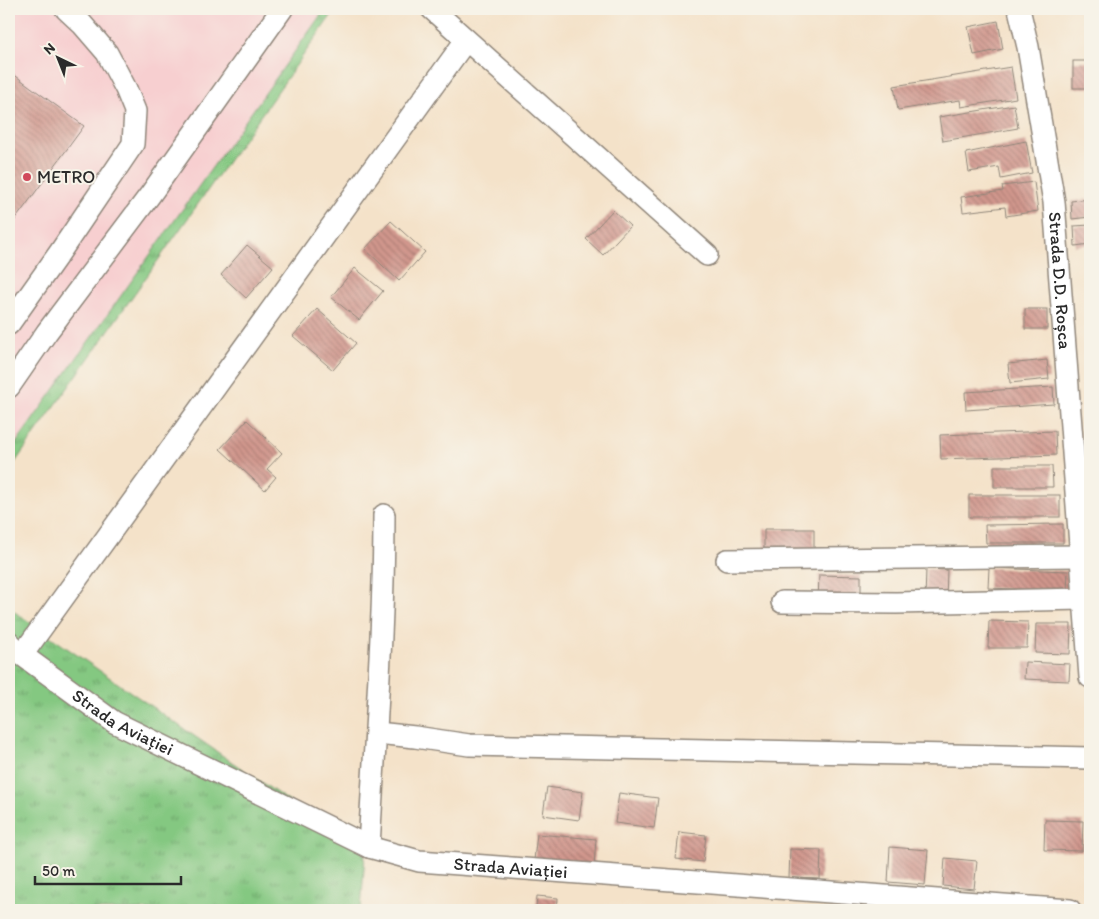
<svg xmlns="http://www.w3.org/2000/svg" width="1099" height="919" viewBox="0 0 1099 919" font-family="Itim,sans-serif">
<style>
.built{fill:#f7cfd0}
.grass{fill:url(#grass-tufts);stroke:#587a56}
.building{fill:url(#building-back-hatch)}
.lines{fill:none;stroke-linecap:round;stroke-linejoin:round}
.minor-casing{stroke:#90867a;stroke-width:24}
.minor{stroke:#fff;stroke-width:21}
.poi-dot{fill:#d1495b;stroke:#f7f3e8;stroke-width:2}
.labels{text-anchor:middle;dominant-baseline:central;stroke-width:4;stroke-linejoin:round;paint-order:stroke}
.poi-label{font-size:18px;fill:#2b2b2b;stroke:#f7f3e8;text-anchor:start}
.street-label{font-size:18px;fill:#2b2b2b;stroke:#f7f3e8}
</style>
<defs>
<pattern id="grass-tufts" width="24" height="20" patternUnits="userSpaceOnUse" patternTransform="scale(1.25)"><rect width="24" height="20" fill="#84c881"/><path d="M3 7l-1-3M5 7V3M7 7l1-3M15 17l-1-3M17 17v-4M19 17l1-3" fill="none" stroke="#6ca36a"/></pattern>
<pattern id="building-back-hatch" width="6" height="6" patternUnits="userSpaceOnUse" patternTransform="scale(1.25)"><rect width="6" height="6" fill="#d1978d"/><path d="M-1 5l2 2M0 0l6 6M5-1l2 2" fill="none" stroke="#aa7b73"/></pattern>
</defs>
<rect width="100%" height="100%" fill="#f7f3e8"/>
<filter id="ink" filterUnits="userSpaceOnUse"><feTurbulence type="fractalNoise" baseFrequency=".02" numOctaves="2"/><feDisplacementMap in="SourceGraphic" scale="10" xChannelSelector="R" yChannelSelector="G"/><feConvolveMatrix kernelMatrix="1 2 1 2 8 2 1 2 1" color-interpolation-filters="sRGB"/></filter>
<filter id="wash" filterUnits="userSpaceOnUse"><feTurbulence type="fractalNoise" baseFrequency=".0096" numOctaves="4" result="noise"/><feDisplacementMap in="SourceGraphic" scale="20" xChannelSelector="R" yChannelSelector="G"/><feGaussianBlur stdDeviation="1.12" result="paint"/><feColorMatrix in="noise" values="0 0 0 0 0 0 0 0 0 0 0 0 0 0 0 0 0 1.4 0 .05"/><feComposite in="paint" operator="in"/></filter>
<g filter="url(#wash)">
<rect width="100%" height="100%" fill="#f4e2c9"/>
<polygon class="built" points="9,9 325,9 9,453"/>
<g class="grass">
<polygon points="325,9 336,9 9,471 9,453"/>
<polygon points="9,608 365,854 361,910 9,910"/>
</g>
<g id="blocks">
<g class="building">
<polygon points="998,21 1003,49 974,55 968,27"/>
<rect x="1073" y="61" width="17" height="27"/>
<polygon points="1011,67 1016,98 961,107 960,100 898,110 894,86"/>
<polygon points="9,71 84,126 9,228"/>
<polygon points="1014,105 1018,128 943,141 939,117"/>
<polygon points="1026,141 1032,173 1001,179 999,167 969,172 966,153"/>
<polygon points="1034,182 1038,211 1006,216 1005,207 963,212 961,197 1003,191 1002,186"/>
<polygon points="1090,199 1090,217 1072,219 1071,201"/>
<polygon points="613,210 630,226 603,255 586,239"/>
<polygon points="391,221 425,252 399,281 365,249"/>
<polygon points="1090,225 1090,244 1075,246 1074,226"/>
<polygon points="247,245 273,267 246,298 221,275"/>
<polygon points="355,268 383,291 359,320 331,297"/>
<polygon points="317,309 356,343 333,370 293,336"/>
<rect x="1025" y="309" width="22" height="20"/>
<polygon points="1047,360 1049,379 1010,383 1008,364"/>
<polygon points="1053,387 1054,404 966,410 965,392"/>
<polygon points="247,420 282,453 267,469 276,477 265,490 220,449"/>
<polygon points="1055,431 1056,455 941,459 940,435"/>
<polygon points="994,466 1052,466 1053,487 994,487"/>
<rect x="969" y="495" width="91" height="22"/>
<polygon points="1063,524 1063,543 986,543 985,525"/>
<polygon points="764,529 814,529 814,554 764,555"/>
<polygon points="989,568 1068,571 1067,591 988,588"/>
<polygon points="926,569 947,570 946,601 925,600"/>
<polygon points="819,575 861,576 861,602 818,601"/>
<polygon points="989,621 1028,622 1027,648 988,648"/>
<polygon points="1036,624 1071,624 1070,654 1035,653"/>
<polygon points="1025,662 1070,664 1069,681 1024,679"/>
<polygon points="547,787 583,792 579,820 543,815"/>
<polygon points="619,793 658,798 654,828 615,823"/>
<polygon points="1045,820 1083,821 1082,851 1044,850"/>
<polygon points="679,832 706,835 703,862 676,859"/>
<polygon points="537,834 596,839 594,866 534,860"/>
<polygon points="890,847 928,850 925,885 888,882"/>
<polygon points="790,849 821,850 820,879 789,878"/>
<polygon points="945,858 977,861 974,889 943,886"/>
<polygon points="537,896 558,898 557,910 536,910"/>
</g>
</g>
</g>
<g filter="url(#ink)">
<use href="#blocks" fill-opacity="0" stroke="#90867a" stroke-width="1"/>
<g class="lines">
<defs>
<g id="minor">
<polyline points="432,9 707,255"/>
<path id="s1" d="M1019 9 1028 47 1054 202 1090 677"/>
<polyline points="9,324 60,252 133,144 135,111 126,89 107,53 82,24 66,9"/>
<polyline points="9,387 47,332 150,195 282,9"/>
<polyline points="727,560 1080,556"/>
<polyline points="782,602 896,603 1084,599"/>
<path id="s2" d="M9 642 22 655 114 722 369 847 419 861 1070 910"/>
<polyline points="22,655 466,40"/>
<polyline points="377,733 415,737 469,745 1090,758"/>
<path d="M369 847C375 737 384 626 384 515"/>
</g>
</defs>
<use href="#minor" class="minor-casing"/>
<use href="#minor" class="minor"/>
</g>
</g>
<circle class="poi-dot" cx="27" cy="177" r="5"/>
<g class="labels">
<g class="poi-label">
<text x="37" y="177">METRO</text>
</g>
<g class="street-label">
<text stroke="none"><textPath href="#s1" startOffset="275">Strada D.D. Roșca</textPath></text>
<text stroke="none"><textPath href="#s2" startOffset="140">Strada Aviației</textPath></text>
<text stroke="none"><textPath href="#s2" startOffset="560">Strada Aviației</textPath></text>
</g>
</g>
<rect width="1099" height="919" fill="none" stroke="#f7f3e8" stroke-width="30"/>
<g transform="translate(58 58) rotate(317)" stroke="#f7f3e8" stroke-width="4" paint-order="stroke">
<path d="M0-4L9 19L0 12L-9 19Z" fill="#2b2b2b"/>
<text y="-8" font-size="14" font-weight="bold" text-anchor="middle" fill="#2b2b2b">N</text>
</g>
<path d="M35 876v8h146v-8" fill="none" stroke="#2b2b2b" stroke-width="2.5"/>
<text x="42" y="876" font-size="15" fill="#2b2b2b" stroke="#f7f3e8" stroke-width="4" paint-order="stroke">50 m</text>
</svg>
